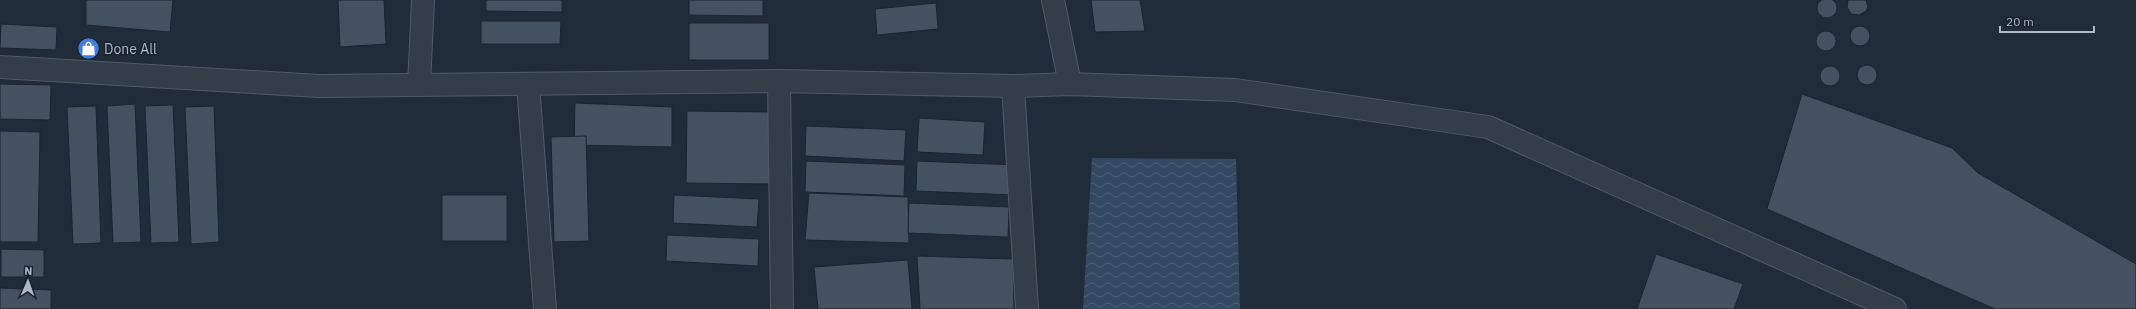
<svg xmlns="http://www.w3.org/2000/svg" width="2136" height="309" viewBox="0 0 2136 309" font-family="'IBM Plex Sans',sans-serif">
<style>
.water{fill:url(#water-waves)}
.building{fill:#435161;stroke:#1b2530}
.lines{fill:none;stroke-linecap:round;stroke-linejoin:round}
.minor-casing{stroke:#515b67;stroke-width:24}
.minor{stroke:#343e49;stroke-width:22}
.labels{text-anchor:middle;dominant-baseline:central;stroke-width:3;stroke-linejoin:round;paint-order:stroke}
.poi-label{font-size:14px;fill:#aeb8c6;stroke:#19232e;text-anchor:start}
</style>
<defs>
<pattern id="water-waves" width="16" height="10" patternUnits="userSpaceOnUse"><rect width="16" height="10" fill="#334861"/><path d="M0 5q4-4 8 0t8 0" fill="none" stroke="#4e6076"/></pattern>
</defs>
<rect width="100%" height="100%" fill="#202c39"/>
<polygon class="water" points="1092,158 1236,159 1240,309 1083,309"/>
<g class="building">
<circle cx="1827" cy="8" r="10"/>
<polygon points="86,0 173,0 170,32 86,25"/>
<polygon points="338,0 384,0 386,44 340,47"/>
<polygon points="486,0 562,0 562,12 486,11"/>
<polygon points="689,0 763,0 763,16 689,15"/>
<polygon points="1091,0 1140,0 1145,31 1095,32"/>
<polygon points="1848,0 1866,0 1868,7 1866,11 1859,15 1851,14 1847,7"/>
<polygon points="936,3 938,29 877,35 875,9"/>
<polygon points="481,21 561,21 560,44 481,44"/>
<rect x="689" y="23" width="80" height="37"/>
<polygon points="1,24 57,27 56,50 0,48"/>
<circle cx="1860" cy="36" r="10"/>
<circle cx="1826" cy="41" r="10"/>
<circle cx="1867" cy="75" r="10"/>
<circle cx="1830" cy="76" r="10"/>
<polygon points="0,84 51,85 50,120 0,119"/>
<polygon points="1802,94 1952,148 1978,173 2136,264 2136,309 1995,309 1767,209"/>
<polygon points="575,103 672,107 672,147 574,145"/>
<polygon points="135,104 141,242 113,243 107,106"/>
<polygon points="173,105 179,242 151,243 145,106"/>
<polygon points="96,106 101,243 73,244 67,107"/>
<polygon points="214,106 219,242 191,244 185,107"/>
<polygon points="687,111 774,112 773,184 686,183"/>
<polygon points="919,118 985,122 983,155 917,152"/>
<polygon points="806,126 906,130 904,161 805,156"/>
<polygon points="0,131 40,132 38,242 0,242"/>
<polygon points="586,136 589,241 554,242 551,137"/>
<polygon points="806,161 905,165 904,196 805,192"/>
<polygon points="917,161 1016,165 1015,195 916,191"/>
<polygon points="809,193 908,197 909,243 805,240"/>
<rect x="442" y="195" width="65" height="46"/>
<polygon points="674,195 759,199 757,227 673,223"/>
<polygon points="909,203 1009,207 1008,237 908,233"/>
<polygon points="667,235 759,239 758,266 666,261"/>
<polygon points="1,249 44,250 44,277 1,277"/>
<polygon points="1656,254 1743,284 1734,309 1637,309"/>
<polygon points="917,256 1013,259 1014,309 920,309"/>
<polygon points="908,260 912,309 818,309 814,267"/>
<polygon points="0,288 51,290 51,309 0,309"/>
</g>
<g class="lines">
<defs>
<g id="minor">
<polyline points="1053,0 1070,84"/>
<polyline points="0,67 319,86 779,81 1013,86 1070,84 1235,90 1488,127 1895,309"/>
<polyline points="779,81 782,309"/>
<polyline points="528,84 545,309"/>
<polyline points="419,85 423,0"/>
<polyline points="1013,86 1027,309"/>
</g>
</defs>
<use href="#minor" class="minor-casing"/>
<use href="#minor" class="minor"/>
</g>
<defs>
<symbol id="shop-disc" viewBox="-11 -11 22 22"><circle r="9.5" fill="#3f7fe0" stroke="#19232e"/><path d="M-5-2.5h2.3a2.7 3.5 0 0 1 5.4 0H5L5.5 6h-11ZM-1.5-2.5h3a1.5 2.3 0 0 0-3 0Z" fill="#fff"/></symbol>
</defs>
<g fill-rule="evenodd">
<use href="#shop-disc" x="76" y="36" width="25" height="25"/>
</g>
<g class="labels">
<g class="poi-label">
<text x="104" y="49">Done All</text>
</g>
</g>
<g transform="translate(28 281) rotate(2)" stroke="#19232e" stroke-width="3" paint-order="stroke">
<path d="M0-3L7 15L0 10L-7 15Z" fill="#aeb8c6"/>
<text y="-6" font-size="11" font-weight="bold" text-anchor="middle" fill="#aeb8c6">N</text>
</g>
<path d="M2000 26v6h94v-6" fill="none" stroke="#aeb8c6" stroke-width="2"/>
<text x="2006" y="26" font-size="12" fill="#aeb8c6" stroke="#19232e" stroke-width="3" paint-order="stroke">20 m</text>
</svg>
